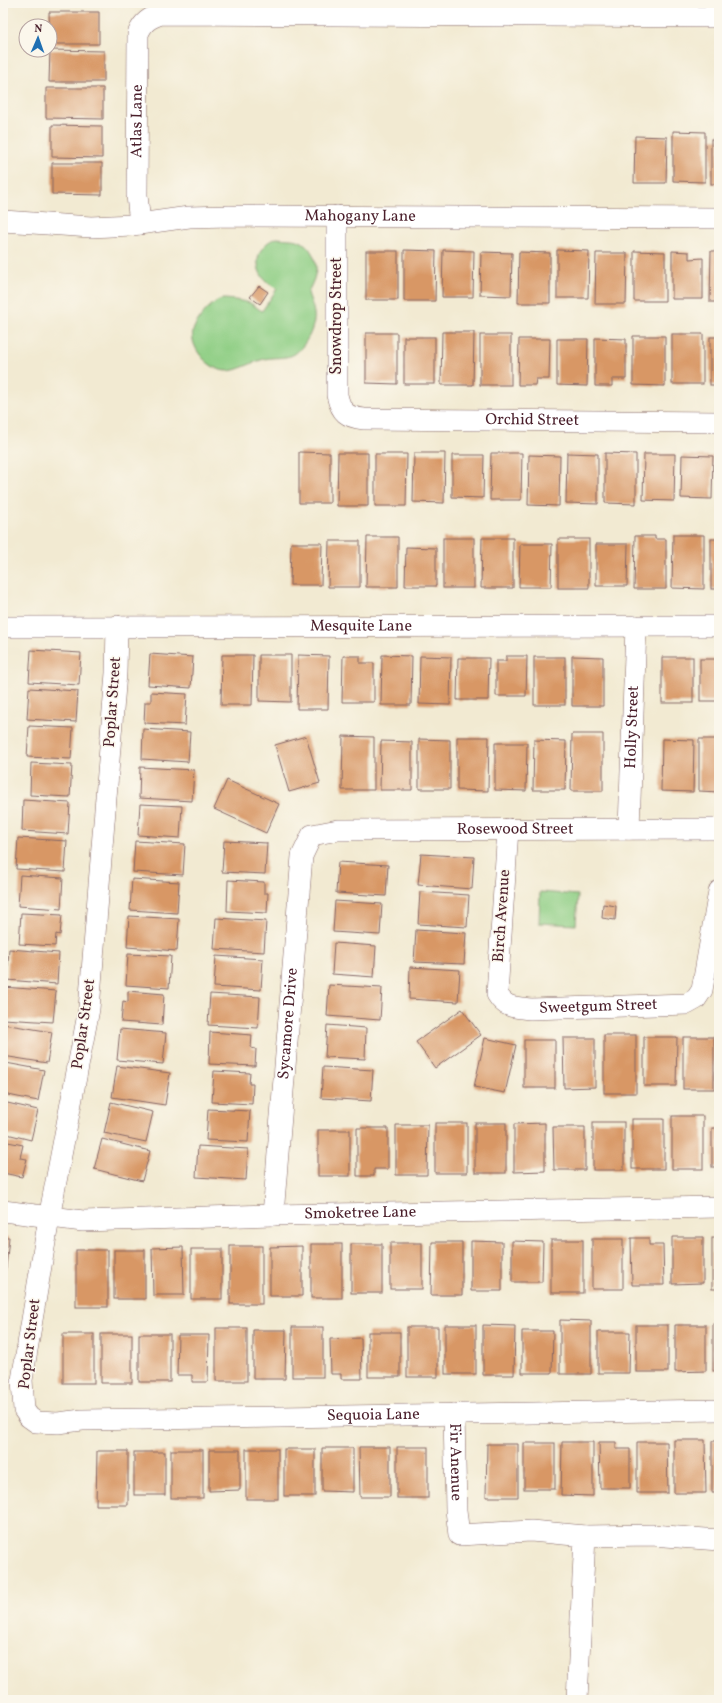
<svg xmlns="http://www.w3.org/2000/svg" width="722" height="1703" viewBox="0 0 722 1703" font-family="Vollkorn,serif">
<style>
.green{fill:#91cf86;stroke:#6e7758}
.building{fill:#d89765}
.lines{fill:none;stroke-linecap:round;stroke-linejoin:round}
.minor-casing{stroke:#856665;stroke-width:22}
.minor{stroke:#fff;stroke-width:21}
.labels{text-anchor:middle;dominant-baseline:central;stroke-width:3;stroke-linejoin:round;paint-order:stroke}
.street-label{font-size:16px;fill:#4a1f2b;stroke:#fbf7ec}
</style>
<rect width="100%" height="100%" fill="#fbf7ec"/>
<filter id="ink" filterUnits="userSpaceOnUse"><feTurbulence type="fractalNoise" baseFrequency=".025" numOctaves="2"/><feDisplacementMap in="SourceGraphic" scale="8" xChannelSelector="R" yChannelSelector="G"/><feConvolveMatrix kernelMatrix="1 2 1 2 8 2 1 2 1" color-interpolation-filters="sRGB"/></filter>
<filter id="wash" filterUnits="userSpaceOnUse"><feTurbulence type="fractalNoise" baseFrequency=".012" numOctaves="4" result="noise"/><feDisplacementMap in="SourceGraphic" scale="16" xChannelSelector="R" yChannelSelector="G"/><feGaussianBlur stdDeviation="0.9" result="paint"/><feColorMatrix in="noise" values="0 0 0 0 0 0 0 0 0 0 0 0 0 0 0 0 0 1.4 0 .05"/><feComposite in="paint" operator="in"/></filter>
<g filter="url(#wash)">
<rect width="100%" height="100%" fill="#f2ead2"/>
<g class="green">
<path d="M277 238C285 239 295 238 302 242 312 248 319 264 315 275 314 281 310 287 308 293 310 299 313 306 314 313 316 326 306 345 296 353 288 360 271 356 261 360 251 363 237 371 227 371 210 371 189 348 193 331 195 322 212 300 223 299 230 299 243 301 250 303 254 305 258 309 262 311L277 289C273 286 268 283 265 280 251 264 259 243 277 238Z"/>
<polygon points="540,892 578,895 576,925 539,923"/>
</g>
<g id="blocks">
<g class="building">
<polygon points="49,12 99,12 99,44 50,44"/>
<polygon points="50,50 104,51 104,82 49,82"/>
<polygon points="46,88 103,88 103,119 46,118"/>
<polygon points="52,125 102,126 102,158 52,157"/>
<polygon points="673,131 705,132 705,182 673,181"/>
<polygon points="635,136 667,137 666,183 634,183"/>
<rect x="711" y="139" width="8" height="45"/>
<polygon points="52,163 102,163 102,195 52,194"/>
<polygon points="404,250 436,251 435,301 404,301"/>
<polygon points="443,250 474,251 473,297 442,297"/>
<polygon points="557,250 589,251 588,298 557,298"/>
<rect x="366" y="251" width="32" height="49"/>
<polygon points="634,251 665,252 665,301 634,301"/>
<polygon points="672,251 689,252 689,259 703,258 703,299 672,299"/>
<polygon points="711,251 719,251 719,302 710,302"/>
<polygon points="481,252 512,253 511,296 480,295"/>
<polygon points="519,252 550,253 550,303 518,303"/>
<polygon points="596,253 627,253 626,304 595,304"/>
<polygon points="259,286 268,292 260,304 250,297"/>
<polygon points="442,332 474,332 473,385 441,385"/>
<polygon points="366,333 397,333 397,384 366,383"/>
<rect x="672" y="334" width="31" height="50"/>
<rect x="480" y="335" width="31" height="50"/>
<polygon points="633,336 665,336 665,386 633,385"/>
<rect x="404" y="337" width="31" height="47"/>
<rect x="710" y="337" width="9" height="48"/>
<polygon points="595,338 626,339 626,379 612,379 612,386 595,386"/>
<polygon points="519,339 550,339 549,379 536,379 535,385 518,385"/>
<polygon points="557,339 588,339 587,386 557,385"/>
<polygon points="299,452 330,453 330,503 299,503"/>
<polygon points="338,453 368,453 368,506 337,506"/>
<polygon points="414,453 445,453 444,503 413,502"/>
<polygon points="491,453 522,453 521,500 490,500"/>
<polygon points="567,453 598,454 598,504 566,503"/>
<polygon points="605,453 636,454 636,504 605,503"/>
<polygon points="375,454 407,454 406,506 375,506"/>
<polygon points="644,454 675,454 674,501 643,500"/>
<polygon points="452,455 484,455 483,498 452,497"/>
<polygon points="529,455 560,456 559,506 528,505"/>
<polygon points="682,455 713,456 712,499 681,498"/>
<polygon points="673,535 704,535 704,589 672,588"/>
<polygon points="635,536 655,536 655,539 666,539 666,589 634,589"/>
<polygon points="367,537 398,537 398,587 366,587"/>
<rect x="443" y="538" width="31" height="50"/>
<polygon points="482,538 513,538 513,588 481,588"/>
<rect x="558" y="539" width="31" height="49"/>
<rect x="711" y="539" width="8" height="50"/>
<polygon points="329,541 360,541 360,587 328,587"/>
<polygon points="291,543 322,543 321,585 290,585"/>
<polygon points="520,544 552,544 551,587 519,587"/>
<polygon points="596,544 628,544 627,586 596,586"/>
<polygon points="406,547 436,548 436,586 405,586"/>
<polygon points="31,650 81,653 79,685 29,682"/>
<polygon points="150,654 193,657 191,688 148,685"/>
<polygon points="222,655 253,655 252,705 221,705"/>
<polygon points="259,655 291,655 291,702 259,701"/>
<polygon points="298,655 329,656 328,709 297,709"/>
<polygon points="382,655 412,656 411,705 381,705"/>
<polygon points="343,656 360,656 360,663 374,663 374,702 342,702"/>
<polygon points="420,656 451,657 450,705 419,704"/>
<polygon points="506,656 527,656 526,696 496,696 496,661 506,661"/>
<polygon points="572,656 603,657 603,706 572,706"/>
<rect x="534" y="657" width="31" height="48"/>
<rect x="662" y="657" width="31" height="46"/>
<polygon points="458,658 489,658 488,700 457,700"/>
<rect x="700" y="659" width="19" height="42"/>
<polygon points="29,688 78,691 76,722 27,719"/>
<polygon points="151,692 187,694 185,725 144,723 145,702 151,702"/>
<polygon points="29,726 73,728 71,759 27,757"/>
<polygon points="143,729 190,732 188,762 142,759"/>
<polygon points="572,734 603,734 603,791 571,791"/>
<polygon points="306,736 320,783 289,792 275,745"/>
<polygon points="343,736 374,737 374,790 342,790"/>
<polygon points="457,737 489,737 488,791 457,790"/>
<polygon points="419,739 450,740 450,789 419,789"/>
<polygon points="662,739 694,740 693,792 661,791"/>
<polygon points="699,739 719,739 719,792 699,791"/>
<polygon points="534,740 566,741 565,790 533,790"/>
<polygon points="381,741 412,742 412,790 380,790"/>
<polygon points="495,743 527,743 526,791 495,790"/>
<polygon points="31,763 72,765 70,797 30,795"/>
<polygon points="140,767 194,770 192,801 139,798"/>
<polygon points="227,780 279,804 266,833 214,809"/>
<polygon points="23,800 70,803 68,834 22,831"/>
<polygon points="140,804 182,806 180,838 138,835"/>
<polygon points="18,838 67,841 65,872 16,869"/>
<polygon points="135,841 185,844 183,875 133,872"/>
<polygon points="224,841 267,843 265,874 222,872"/>
<polygon points="421,854 474,857 472,889 418,885"/>
<polygon points="338,862 388,865 386,896 336,893"/>
<polygon points="20,875 63,878 61,909 18,906"/>
<polygon points="132,879 179,882 177,913 130,910"/>
<polygon points="228,880 264,882 264,893 268,893 267,913 227,911"/>
<polygon points="420,892 469,895 467,927 418,924"/>
<polygon points="335,901 382,904 380,935 333,932"/>
<polygon points="603,904 616,906 615,920 602,918"/>
<polygon points="21,913 62,915 60,935 56,934 55,946 19,944"/>
<polygon points="129,916 179,919 177,951 127,947"/>
<polygon points="216,918 266,921 264,952 214,949"/>
<polygon points="416,930 466,933 464,964 414,962"/>
<polygon points="334,943 376,946 374,977 332,974"/>
<polygon points="9,949 59,953 57,984 7,980"/>
<polygon points="128,954 171,956 169,988 126,985"/>
<polygon points="216,956 263,959 261,990 214,987"/>
<polygon points="410,967 460,970 458,1002 409,999"/>
<polygon points="329,985 382,988 380,1020 327,1016"/>
<polygon points="3,987 56,991 53,1022 3,1019"/>
<polygon points="128,991 164,994 162,1025 121,1022 123,1001 128,1002"/>
<polygon points="210,994 260,997 258,1028 208,1025"/>
<polygon points="462,1009 481,1035 435,1068 416,1042"/>
<polygon points="3,1024 52,1032 47,1063 3,1056"/>
<polygon points="327,1025 366,1028 365,1059 325,1057"/>
<polygon points="120,1029 166,1033 163,1064 117,1060"/>
<polygon points="210,1032 252,1035 251,1048 256,1049 255,1066 209,1064"/>
<rect x="604" y="1035" width="32" height="58"/>
<polygon points="644,1037 677,1037 676,1086 644,1086"/>
<rect x="683" y="1037" width="31" height="52"/>
<polygon points="485,1038 516,1045 505,1093 474,1087"/>
<polygon points="563,1038 595,1038 595,1087 564,1088"/>
<rect x="524" y="1040" width="31" height="48"/>
<polygon points="6,1063 44,1070 38,1101 3,1094 3,1080"/>
<polygon points="117,1066 170,1073 165,1105 112,1097"/>
<polygon points="323,1067 373,1070 371,1101 321,1098"/>
<polygon points="214,1071 250,1073 249,1084 253,1084 252,1104 212,1102"/>
<polygon points="3,1102 38,1110 31,1140 3,1133"/>
<polygon points="111,1102 153,1112 146,1142 104,1133"/>
<polygon points="208,1109 250,1111 248,1142 206,1140"/>
<rect x="672" y="1116" width="31" height="53"/>
<rect x="632" y="1119" width="32" height="50"/>
<rect x="593" y="1122" width="31" height="48"/>
<rect x="435" y="1123" width="32" height="50"/>
<rect x="475" y="1123" width="31" height="50"/>
<polygon points="545,1123 545,1171 514,1172 514,1124"/>
<polygon points="396,1125 428,1125 427,1175 396,1175"/>
<polygon points="553,1127 585,1127 585,1170 554,1170"/>
<polygon points="357,1128 388,1128 388,1169 374,1169 374,1176 357,1176"/>
<rect x="712" y="1128" width="7" height="39"/>
<rect x="318" y="1130" width="32" height="46"/>
<polygon points="102,1139 150,1151 142,1181 94,1169"/>
<polygon points="3,1141 23,1145 20,1158 27,1159 22,1177 3,1173"/>
<polygon points="198,1146 248,1149 246,1180 196,1177"/>
<polygon points="3,1237 9,1237 6,1268 3,1268"/>
<polygon points="672,1237 703,1237 703,1283 672,1284"/>
<polygon points="631,1238 649,1238 649,1245 663,1245 664,1285 632,1285"/>
<rect x="712" y="1238" width="7" height="51"/>
<rect x="592" y="1239" width="31" height="50"/>
<rect x="551" y="1240" width="32" height="53"/>
<polygon points="471,1241 502,1242 502,1291 471,1291"/>
<polygon points="512,1241 543,1242 542,1282 512,1282"/>
<polygon points="432,1242 462,1242 462,1295 431,1295"/>
<rect x="390" y="1243" width="32" height="46"/>
<rect x="311" y="1244" width="31" height="54"/>
<rect x="351" y="1244" width="31" height="49"/>
<rect x="230" y="1246" width="32" height="58"/>
<polygon points="302,1246 302,1296 270,1296 270,1247"/>
<polygon points="183,1247 184,1295 153,1295 152,1248"/>
<rect x="191" y="1249" width="31" height="50"/>
<rect x="76" y="1250" width="32" height="57"/>
<rect x="114" y="1250" width="31" height="49"/>
<polygon points="560,1320 591,1321 591,1374 560,1374"/>
<rect x="713" y="1324" width="6" height="47"/>
<rect x="445" y="1325" width="31" height="49"/>
<polygon points="483,1325 515,1326 514,1375 483,1375"/>
<rect x="636" y="1325" width="32" height="47"/>
<polygon points="675,1325 706,1325 706,1371 675,1372"/>
<rect x="292" y="1327" width="31" height="50"/>
<rect x="407" y="1327" width="31" height="50"/>
<rect x="216" y="1328" width="31" height="53"/>
<polygon points="253,1330 286,1330 285,1379 253,1379"/>
<polygon points="522,1331 553,1331 552,1373 522,1373"/>
<rect x="368" y="1332" width="32" height="45"/>
<polygon points="598,1332 630,1332 629,1373 598,1373"/>
<rect x="63" y="1334" width="31" height="49"/>
<rect x="101" y="1334" width="31" height="49"/>
<rect x="139" y="1334" width="31" height="48"/>
<polygon points="178,1335 209,1335 208,1382 192,1382 192,1375 177,1375"/>
<polygon points="361,1338 362,1379 341,1379 341,1374 331,1374 330,1339"/>
<polygon points="674,1440 705,1440 706,1493 674,1493"/>
<rect x="712" y="1441" width="7" height="51"/>
<polygon points="562,1442 593,1442 593,1496 561,1495"/>
<polygon points="599,1442 616,1442 616,1449 630,1449 630,1488 600,1488"/>
<polygon points="637,1442 667,1442 668,1493 637,1493"/>
<rect x="524" y="1443" width="31" height="46"/>
<polygon points="487,1444 518,1444 518,1497 486,1497"/>
<polygon points="359,1447 390,1447 390,1497 360,1497"/>
<rect x="397" y="1447" width="31" height="51"/>
<polygon points="322,1448 353,1448 353,1492 322,1491"/>
<rect x="246" y="1449" width="32" height="50"/>
<rect x="284" y="1449" width="31" height="47"/>
<rect x="171" y="1450" width="32" height="48"/>
<polygon points="209,1450 240,1450 240,1490 209,1491"/>
<polygon points="97,1451 128,1451 128,1505 96,1505"/>
<rect x="134" y="1452" width="31" height="43"/>
</g>
</g>
</g>
<g filter="url(#ink)">
<use href="#blocks" fill-opacity="0" stroke="#856665" stroke-width="1"/>
<g class="lines">
<defs>
<g id="minor">
<path id="s1" d="M337 216V395C341 413 347 417 364 419L719 422"/>
<path id="s2" d="M3 221 91 227 132 225 189 217 229 216 719 218"/>
<path id="s3" d="M140 224 137 195 138 34C143 22 149 18 161 14L719 17"/>
<path id="s4" d="M117 626 116 673 89 1009 49 1218 22 1380 24 1410 29 1417 36 1422 58 1423 82 1420 719 1410"/>
<path id="s5" d="M3 627 719 626"/>
<path id="s6" d="M508 829 497 994C506 1009 515 1007 531 1009L687 1004 696 999 702 990 719 891"/>
<path id="s7" d="M629 829 636 626"/>
<path id="s8" d="M3 1211 83 1221 273 1215 719 1207"/>
<path id="s9" d="M273 1215 302 856 312 835 338 830 719 829"/>
<path id="s10" d="M454 1414 456 1510 459 1535 531 1531 585 1536 577 1700"/>
<polyline points="585,1536 652,1535 719,1540"/>
</g>
</defs>
<use href="#minor" class="minor-casing"/>
<use href="#minor" class="minor"/>
</g>
</g>
<g class="labels">
<g class="street-label">
<text stroke="none"><textPath href="#s3" startOffset="103">Atlas Lane</textPath></text>
<text stroke="none"><textPath href="#s2" startOffset="358">Mahogany Lane</textPath></text>
<text transform="translate(337 316) rotate(-90)">Snowdrop Street</text>
<text stroke="none"><textPath href="#s1" startOffset="387">Orchid Street</textPath></text>
<text stroke="none"><textPath href="#s5" startOffset="358">Mesquite Lane</textPath></text>
<text transform="translate(113 702) rotate(-86)">Poplar Street</text>
<text stroke="none"><textPath href="#s7" startOffset="102">Holly Street</textPath></text>
<text stroke="none"><textPath href="#s9" startOffset="587">Rosewood Street</textPath></text>
<text transform="translate(502 916) rotate(-86)">Birch Avenue</text>
<text stroke="none"><textPath href="#s6" startOffset="272">Sweetgum Street</textPath></text>
<text transform="translate(84 1024) rotate(-82)">Poplar Street</text>
<text stroke="none"><textPath href="#s9" startOffset="192">Sycamore Drive</textPath></text>
<text stroke="none"><textPath href="#s8" startOffset="358">Smoketree Lane</textPath></text>
<text transform="translate(30 1344) rotate(-83)">Poplar Street</text>
<text stroke="none"><textPath href="#s4" startOffset="1146">Sequoia Lane</textPath></text>
<text stroke="none"><textPath href="#s10" startOffset="48">Fir Anenue</textPath></text>
</g>
</g>
<rect width="722" height="1703" fill="none" stroke="#fbf7ec" stroke-width="16"/>
<g transform="translate(38 38) rotate(2)"><circle r="19" fill="#fbf7ec" stroke="#b4a19f"/>
<path d="M0-3L7 15L0 10L-7 15Z" fill="#1f6fb2"/>
<text y="-6" font-size="11" font-weight="bold" text-anchor="middle" fill="#4a1f2b">N</text>
</g>
</svg>
